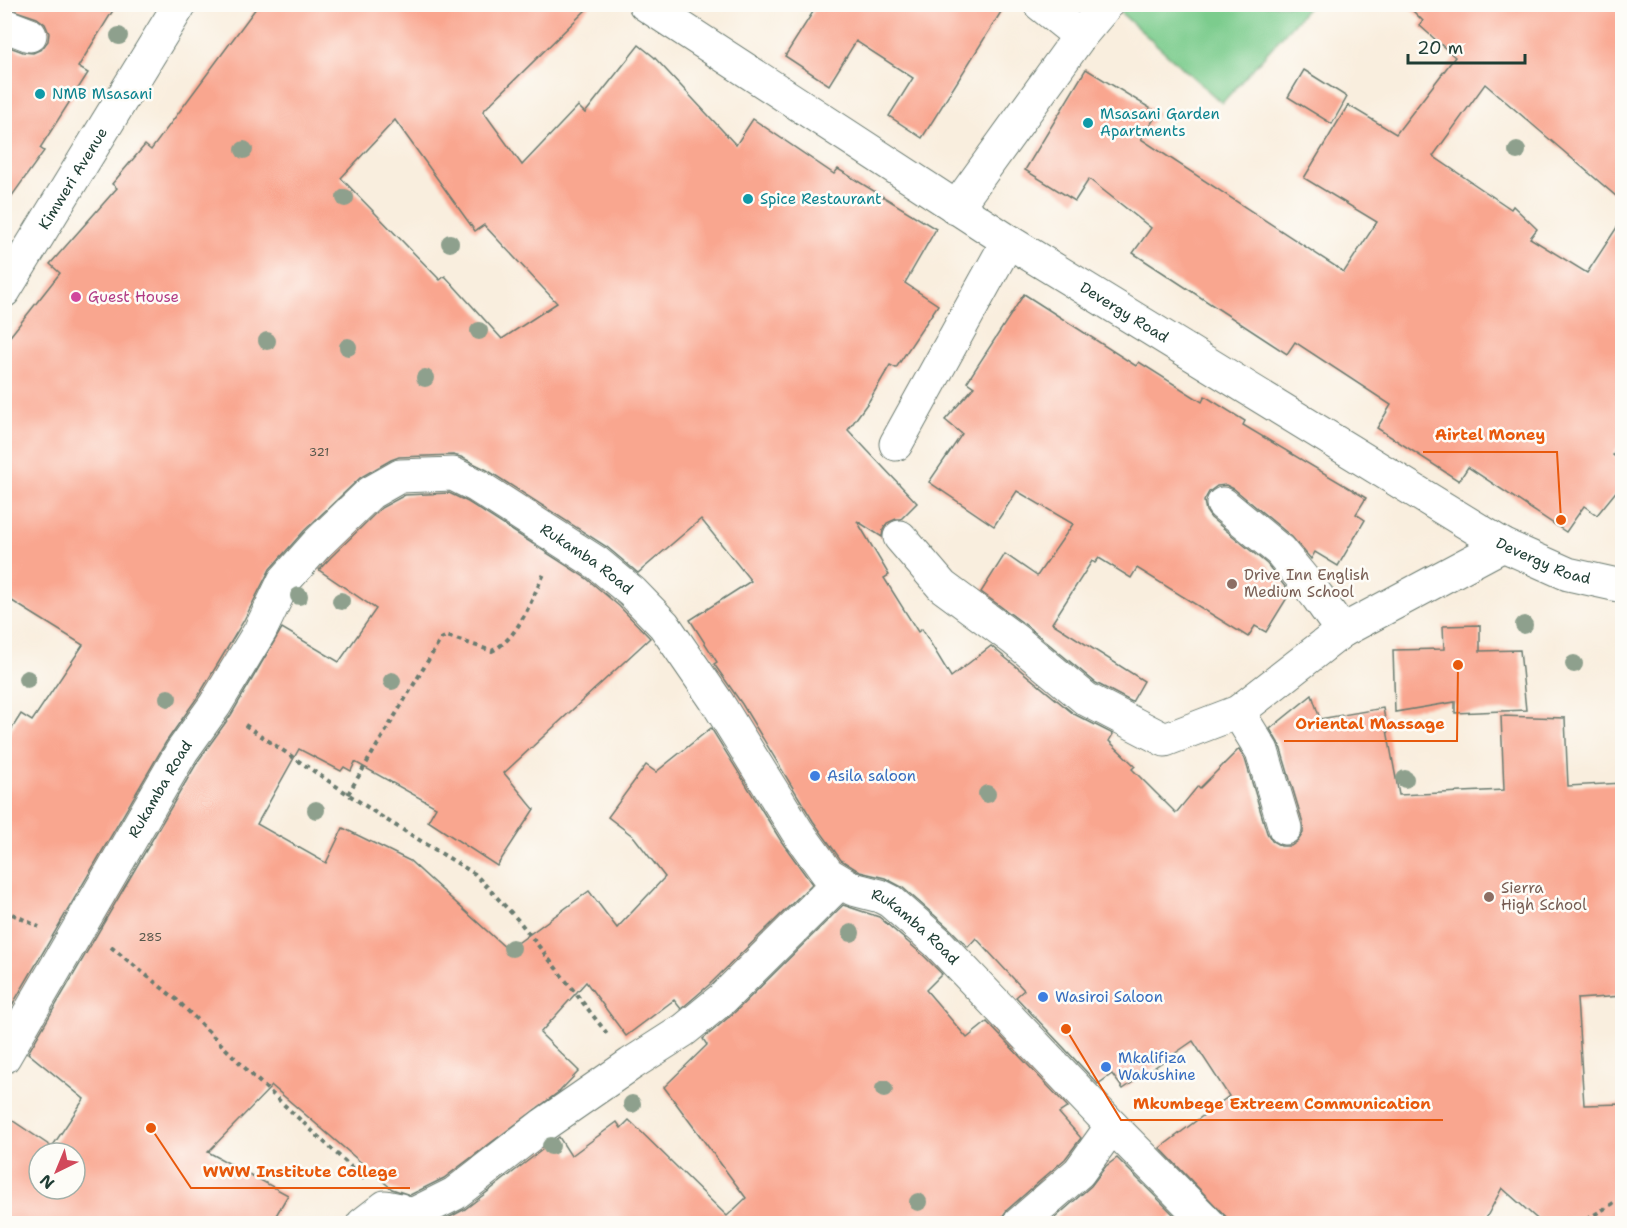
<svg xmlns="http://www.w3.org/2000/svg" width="1627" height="1228" viewBox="0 0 1627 1228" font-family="'Shantell Sans',sans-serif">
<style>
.green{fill:#7bcc8d;stroke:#4d8460;stroke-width:1.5}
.building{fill:#f9a68f;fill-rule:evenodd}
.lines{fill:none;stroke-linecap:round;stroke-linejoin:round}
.minor-casing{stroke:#6b7b70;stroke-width:35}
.path{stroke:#6b7b70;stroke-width:4;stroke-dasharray:4.5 4.5;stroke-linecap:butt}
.minor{stroke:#fff;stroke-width:33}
.tree{fill:#8ea08d}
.culture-dot{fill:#0f9aa8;stroke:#fdfcf7;stroke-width:2}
.hotel-dot{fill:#d1479c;stroke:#fdfcf7;stroke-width:2}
.education-dot{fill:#8d6e63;stroke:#fdfcf7;stroke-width:2}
.shop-dot{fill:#3f7fe0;stroke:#fdfcf7;stroke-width:2}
.labels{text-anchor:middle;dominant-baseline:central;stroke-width:5;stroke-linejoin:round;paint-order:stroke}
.number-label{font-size:12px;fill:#56574b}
.culture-label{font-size:15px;fill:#0d838f;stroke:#fdfcf7;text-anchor:start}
.street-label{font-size:15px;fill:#1f3d34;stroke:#fdfcf7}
.hotel-label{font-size:15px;fill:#b23c85;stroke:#fdfcf7;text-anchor:start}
.education-label{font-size:15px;fill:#785e54;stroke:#fdfcf7;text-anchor:start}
.shop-label{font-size:15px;fill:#366cbe;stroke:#fdfcf7;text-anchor:start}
.leader{fill:none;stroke:#e8590c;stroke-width:2}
.callout-dot{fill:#e8590c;stroke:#fdfcf7;stroke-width:2}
.callout-label{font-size:16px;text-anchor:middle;font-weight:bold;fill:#e8590c;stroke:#fdfcf7;stroke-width:5;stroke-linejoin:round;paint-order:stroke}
</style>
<rect width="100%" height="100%" fill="#fdfcf7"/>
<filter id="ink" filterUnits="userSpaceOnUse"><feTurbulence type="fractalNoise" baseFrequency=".0167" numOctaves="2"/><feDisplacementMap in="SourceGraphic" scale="12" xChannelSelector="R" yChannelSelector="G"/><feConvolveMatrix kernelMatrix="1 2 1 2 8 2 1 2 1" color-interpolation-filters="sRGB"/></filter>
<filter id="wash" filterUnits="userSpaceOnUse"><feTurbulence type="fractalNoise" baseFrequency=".008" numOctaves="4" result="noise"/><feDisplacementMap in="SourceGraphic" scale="24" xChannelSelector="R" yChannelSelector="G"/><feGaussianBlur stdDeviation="1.35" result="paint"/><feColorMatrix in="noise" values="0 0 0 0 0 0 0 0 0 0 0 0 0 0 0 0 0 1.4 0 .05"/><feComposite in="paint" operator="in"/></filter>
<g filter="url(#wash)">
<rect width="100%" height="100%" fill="#f9eede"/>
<polygon class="green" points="1112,5 1310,5 1222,103"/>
<g id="blocks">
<g class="building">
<polygon points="4,4 117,4 78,67 88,73 40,148 44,151 4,207 4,45 23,52 33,53 42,49 48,41 49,33 45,24 37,18 4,7"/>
<path d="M259 4H592L483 111 522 165 578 106 585 113 639 45 654 57 736 145 753 119 834 174 838 169 936 229 905 283 938 305 896 368 890 365 869 401 848 430 917 503 901 519H896L887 523 883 530 882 537 857 521 889 575 884 578 918 632 922 629 951 677 991 646 1074 714 1113 734 1109 741 1135 766 1132 769 1176 813 1198 786 1200 788 1239 749 1245 759 1267 833 1272 841 1281 846H1291L1298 841 1303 833V823L1280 746 1270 729 1312 695 1320 719 1383 708 1399 795 1504 790 1501 716 1565 718 1568 786 1623 783V996L1577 999 1584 1105 1623 1104V1224H1543L1502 1188 1483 1224H1233L1160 1148 1229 1096 1193 1041 1123 1089 1112 1074 1098 1084 1016 997 1024 990 976 938 968 947 949 928 902 887 885 878 860 872 841 860 813 821 742 704 714 664 717 662 690 620 751 581 701 519 638 573 607 547 487 470 461 457 453 455 399 457 391 460 361 477 304 531 270 569 243 622 199 695 166 742 4 1019V741L21 714 32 721 83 645 4 596V344L60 273 50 264 117 188 112 184 145 145 151 150ZM395 120 475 231 484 225 557 303 502 339 445 276 440 280 341 178Z"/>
<polygon points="818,4 1006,4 922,138 889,116 913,78 856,41 829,85 785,56"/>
<polygon points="1406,4 1623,4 1623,202 1485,84 1433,156 1511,209 1513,206 1537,229 1530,238 1587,273 1623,218 1623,439 1613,455 1623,463 1623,483 1597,515 1584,506 1566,532 1468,467 1459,481 1377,428 1391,405 1295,342 1287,354 1133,253 1151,228 1089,179 1075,201 1025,170 1086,69 1158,113 1141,139 1344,272 1377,222 1304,178 1348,105 1396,134 1455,57 1419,25 1423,21"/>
<polygon points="1304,70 1347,97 1332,124 1288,97"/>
<polygon points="1024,294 1136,366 1139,362 1202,402 1205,396 1245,421 1243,425 1366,498 1356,514 1365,520 1338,566 1315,552 1311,559 1292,537 1234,489 1226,485 1217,486 1209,492 1204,501 1206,511 1211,518 1267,564 1290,593 1266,632 1255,626 1248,637 1137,568 1131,578 1099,558 1095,563 1092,561 1052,623 1144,681 1132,702 1096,683 1027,626 981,592 1005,554 1037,576 1073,524 1017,491 994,526 929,482 962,434 945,420 974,387 967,382"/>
<path d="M449 493 468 502 586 578 619 606 650 638 504 773 534 809 497 866 428 821 436 807 355 762 351 771 344 767 341 771 299 749 257 824 326 863 343 828 410 861 508 950 589 891 617 928 665 877 634 837 608 817 646 765 656 772 711 728 781 841 812 884 709 985 681 1009 674 1000 626 1036 586 982 540 1033 579 1071 560 1091 444 1178 410 1195 392 1189 272 1086 208 1152 288 1195 271 1224H4V1115L52 1147 84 1099 28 1053 198 761 231 715 282 628 339 662 376 609 319 570 331 557 381 508 405 495ZM39 1153H75V1189H39Z"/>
<polygon points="1480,625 1480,651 1520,650 1526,710 1455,713 1455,702 1395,712 1393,650 1444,649 1443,626"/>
<polygon points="843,905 879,917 924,956 942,974 926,990 967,1038 987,1022 1068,1107 1059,1113 1081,1138 1065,1159 1007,1210 1002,1217 1001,1224 437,1224 465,1209 559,1137 571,1156 617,1122 621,1128 629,1120 727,1216 746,1198 664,1087 707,1045 703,1039 735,1012"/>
<polygon points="1117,1158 1174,1215 1164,1224 1048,1224 1091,1186 1106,1166"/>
</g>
</g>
</g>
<g filter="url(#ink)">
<use href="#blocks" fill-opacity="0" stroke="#6b7b70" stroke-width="1.5"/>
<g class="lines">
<defs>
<g id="minor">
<path id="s1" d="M645 4 1008 241 1503 545 1568 574 1622 586"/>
<polyline points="1040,4 1080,36"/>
<polyline points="4,25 30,35"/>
<polyline points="956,208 1080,36 1107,4"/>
<path id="s2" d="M4 291 180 4"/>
<polyline points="896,444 1008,241"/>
<polyline points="1223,504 1280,551 1317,596 1342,631"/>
<polyline points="900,537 942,586 1015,640 1086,699 1165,740 1238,712 1342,631 1503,545"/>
<polyline points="1238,712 1262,751 1285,828"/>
<path id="s3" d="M4 1057 182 751 215 705 260 631 284 581 317 544 370 493 400 476 453 474 477 486 597 563 632 592 664 625 717 702 797 831 828 874 853 889 880 896 890 901 937 942 1112 1126 1209 1224"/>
<polyline points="363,1224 385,1207 400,1210 408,1217 454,1194 543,1125 631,1064 684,1030 722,999 840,882"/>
<polyline points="1019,1224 1079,1172 1112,1126"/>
</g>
</defs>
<use href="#minor" class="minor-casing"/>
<g class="path">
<polyline points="245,725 385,819 475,874 519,921 609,1036"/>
<path d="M348 794 441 639 447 636 492 651C520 637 531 599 545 572"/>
<polyline points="4,910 39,927"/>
<polyline points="111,947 177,1000 253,1076 364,1179"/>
<polyline points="1579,1224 1622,1198"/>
</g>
<use href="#minor" class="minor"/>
</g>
<g class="tree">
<circle cx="119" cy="36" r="9"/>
<circle cx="244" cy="150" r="9"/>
<circle cx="1517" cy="151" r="9"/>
<circle cx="345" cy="198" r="9"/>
<circle cx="450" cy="243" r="9"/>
<circle cx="479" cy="331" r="9"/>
<circle cx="267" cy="341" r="9"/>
<circle cx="348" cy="347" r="9"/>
<circle cx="425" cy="378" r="9"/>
<circle cx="299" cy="596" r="9"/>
<circle cx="341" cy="601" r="9"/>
<circle cx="1524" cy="625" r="9"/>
<circle cx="1574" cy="664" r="9"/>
<circle cx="27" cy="679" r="9"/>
<circle cx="392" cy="681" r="9"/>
<circle cx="168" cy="698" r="9"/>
<circle cx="1405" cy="779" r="9"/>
<circle cx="987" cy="794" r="9"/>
<circle cx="316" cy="810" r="9"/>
<circle cx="851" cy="933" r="9"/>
<circle cx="512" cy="948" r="9"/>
<circle cx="884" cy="1089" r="9"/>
<circle cx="632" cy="1104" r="9"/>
<circle cx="551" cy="1146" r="9"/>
<circle cx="918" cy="1202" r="9"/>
</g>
</g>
<g class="culture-dot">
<circle cx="40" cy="94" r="6"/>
<circle cx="1088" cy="123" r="6"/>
<circle cx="748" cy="199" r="6"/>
</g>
<circle class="hotel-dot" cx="76" cy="297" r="6"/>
<g class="education-dot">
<circle cx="1232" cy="584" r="6"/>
<circle cx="1489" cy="897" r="6"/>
</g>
<g class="shop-dot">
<circle cx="815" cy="776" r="6"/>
<circle cx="1043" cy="997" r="6"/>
<circle cx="1106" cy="1067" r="6"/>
</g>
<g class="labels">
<g class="number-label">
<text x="319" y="452">321</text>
<text x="150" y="937">285</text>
</g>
<g class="culture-label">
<text x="52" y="94">NMB Msasani</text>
<text x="1100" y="114">Msasani Garden<tspan x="1100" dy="17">Apartments</tspan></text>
<text x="760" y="199">Spice Restaurant</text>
</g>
<g class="street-label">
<text stroke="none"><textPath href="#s2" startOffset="132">Kimweri Avenue</textPath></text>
<text stroke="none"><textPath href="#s1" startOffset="570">Devergy Road</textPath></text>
<text stroke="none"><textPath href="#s1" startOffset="1058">Devergy Road</textPath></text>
<text stroke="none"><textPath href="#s3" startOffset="922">Rukamba Road</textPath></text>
<text stroke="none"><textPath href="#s3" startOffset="310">Rukamba Road</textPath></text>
<text stroke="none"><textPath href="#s3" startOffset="1426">Rukamba Road</textPath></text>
</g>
<g class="hotel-label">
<text x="88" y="297">Guest House</text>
</g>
<g class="education-label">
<text x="1244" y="575">Drive Inn English<tspan x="1244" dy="17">Medium School</tspan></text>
<text x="1501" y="888">Sierra<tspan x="1501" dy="17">High School</tspan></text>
</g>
<g class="shop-label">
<text x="827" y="776">Asila saloon</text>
<text x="1055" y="997">Wasiroi Saloon</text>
<text x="1118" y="1058">Mkalifiza<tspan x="1118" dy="17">Wakushine</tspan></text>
</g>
</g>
<path class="leader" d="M1561 520L1557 452H1423M1458 665L1457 741H1284M1066 1029L1121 1120H1443M151 1128L191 1188H410"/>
<g class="callout-dot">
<circle cx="1561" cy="520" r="6"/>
<circle cx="1458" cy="665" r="6"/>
<circle cx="1066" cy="1029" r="6"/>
<circle cx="151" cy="1128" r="6"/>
</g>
<g class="callout-label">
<text x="1490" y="440">Airtel Money</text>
<text x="1370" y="729">Oriental Massage</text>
<text x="1282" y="1109">Mkumbege Extreem Communication</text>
<text x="300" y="1177">WWW Institute College</text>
</g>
<rect width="1627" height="1228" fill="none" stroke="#fdfcf7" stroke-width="24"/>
<g transform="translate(57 1171) rotate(223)"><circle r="28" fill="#fdfcf7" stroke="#a4b0a9" stroke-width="1.5"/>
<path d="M0-4.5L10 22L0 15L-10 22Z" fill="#d1495b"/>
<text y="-9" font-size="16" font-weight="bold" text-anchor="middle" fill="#1f3d34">N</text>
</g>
<path d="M1408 54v9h117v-9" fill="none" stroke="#1f3d34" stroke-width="3"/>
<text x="1417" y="54" font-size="18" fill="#1f3d34" stroke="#fdfcf7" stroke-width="4.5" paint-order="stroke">20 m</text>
</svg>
